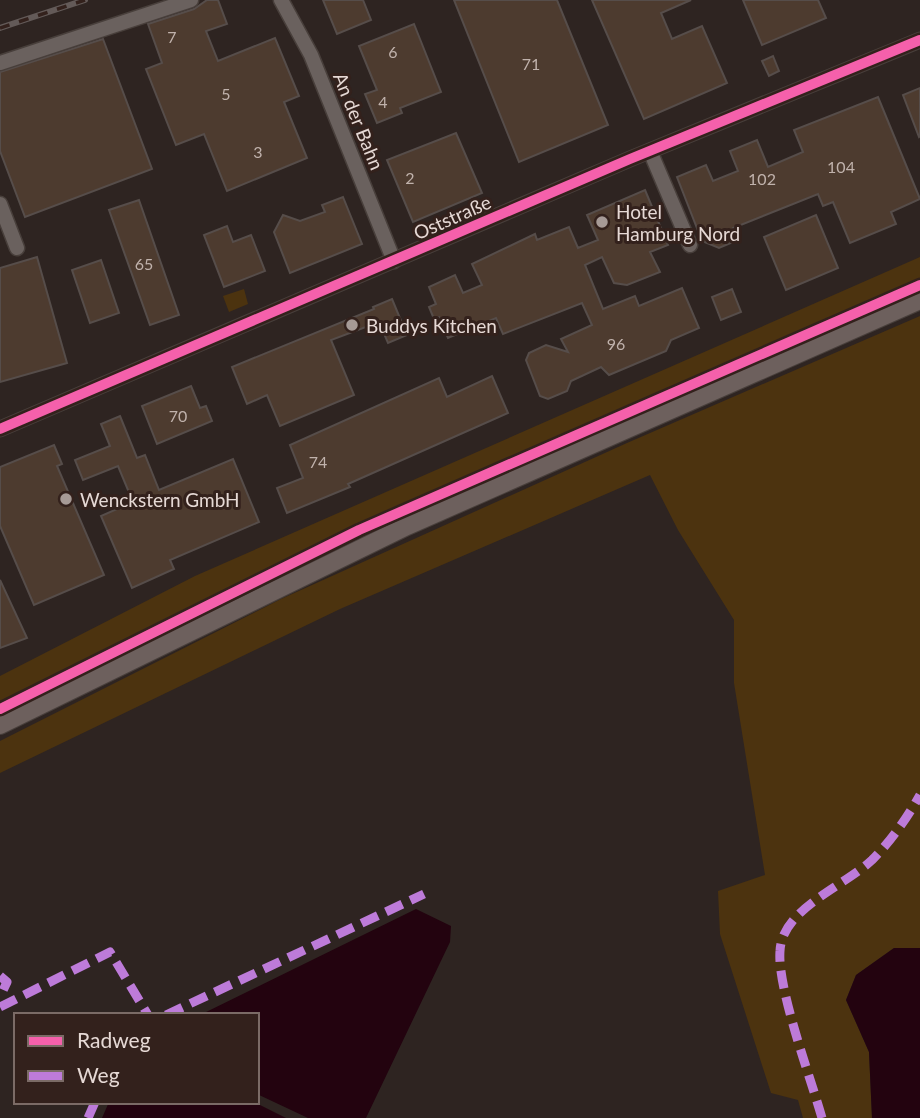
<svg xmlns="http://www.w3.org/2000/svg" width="920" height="1118" viewBox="0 0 920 1118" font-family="Lato,sans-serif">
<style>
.green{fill:#4c330f}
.water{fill:#23030f}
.building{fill:#4d3b2f;stroke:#564d4a;stroke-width:2}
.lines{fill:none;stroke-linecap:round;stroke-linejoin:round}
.minor-casing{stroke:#483f3b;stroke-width:17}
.major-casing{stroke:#483f3b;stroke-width:20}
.minor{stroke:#6a615e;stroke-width:14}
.major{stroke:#6d605d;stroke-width:18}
.rail-casing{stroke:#635a58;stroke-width:6}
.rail{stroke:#33211c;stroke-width:3.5;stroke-dasharray:10;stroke-linecap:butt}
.quiet{stroke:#bd7bd9;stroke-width:9;stroke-dasharray:18 9;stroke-linecap:butt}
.cycleway-casing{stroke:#33211c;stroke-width:15}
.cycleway{stroke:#f560ab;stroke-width:10}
.poi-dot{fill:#a69a96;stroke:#33211c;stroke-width:2.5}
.labels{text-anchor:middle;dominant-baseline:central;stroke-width:6;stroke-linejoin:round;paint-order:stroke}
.number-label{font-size:16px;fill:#c0b2ac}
.street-label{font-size:19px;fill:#e6d9d5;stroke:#33211c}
.poi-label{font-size:19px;fill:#e6d9d5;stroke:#33211c;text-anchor:start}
</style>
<rect width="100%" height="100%" fill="#2e2421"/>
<g class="green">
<polygon points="920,257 920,284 148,632 0,708 0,676 195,576"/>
<polygon points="244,289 248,304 229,312 223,296"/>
<polygon points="920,316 920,948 894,948 856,975 846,1000 869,1052 872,1118 803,1118 798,1100 771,1093 720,934 718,891 765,875 734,683 734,620 678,530 650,475 340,609 0,773 0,741 281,599 627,443"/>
</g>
<g class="water">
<polygon points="416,909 451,926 450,942 366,1118 308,1118 257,1094 257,1015 200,1015"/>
<polygon points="894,948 920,948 920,1118 872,1118 869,1052 846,1000 856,975"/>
<polygon points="109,1102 254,1102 286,1118 102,1118"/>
</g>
<g class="building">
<polygon points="207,0 218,0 227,24 206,31 218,61 275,38 299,96 284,102 307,158 227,191 204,134 176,145 146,69 162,63 148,24 194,9"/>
<polygon points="323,0 363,0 371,20 337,34"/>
<polygon points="454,0 557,0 608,125 519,162"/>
<polygon points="592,0 691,0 661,13 672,39 702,26 727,83 644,119"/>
<polygon points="743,0 818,0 826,18 762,45"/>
<polygon points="414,24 441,92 400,108 402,113 377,123 365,94 377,90 359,46"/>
<polygon points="103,39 152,169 25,217 0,151 0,72"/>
<polygon points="773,56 779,71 769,76 762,61"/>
<polygon points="920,88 920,136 919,137 903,95"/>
<polygon points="878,97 920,199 891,212 896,224 850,243 833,202 823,206 818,194 733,228 738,240 719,248 702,241 677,177 706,165 713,181 738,171 730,151 757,140 768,167 803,152 794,130"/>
<polygon points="456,133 482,193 413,222 387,160"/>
<polygon points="645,190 668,245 650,252 660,272 627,285 614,283 602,257 585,265 603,309 635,296 639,306 682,288 699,328 671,340 666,351 609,375 601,367 571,381 567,391 548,399 540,396 526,360 529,353 546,345 568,352 561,339 592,325 582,303 503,334 496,318 448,338 439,317 434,319 429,307 436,304 429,287 455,275 463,293 482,285 472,264 535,234 537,240 569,227 578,248 598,240 587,215"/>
<polygon points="343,197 362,244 290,273 274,232 283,215 300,221 325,212 322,205"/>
<polygon points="139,200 179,315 150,325 109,210"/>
<polygon points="816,215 838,268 786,290 764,237"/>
<polygon points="227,226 233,242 251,235 265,271 224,287 204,235"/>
<polygon points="37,257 67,363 0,382 0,268"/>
<polygon points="101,260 119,313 90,323 72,270"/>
<polygon points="732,289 741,312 721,320 712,297"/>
<polygon points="392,299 407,335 388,343 379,322 331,340 354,395 280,426 267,395 247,404 232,367 374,309 373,307"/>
<polygon points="492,376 508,413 348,484 350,487 287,513 277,488 303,478 290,445 439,378 447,397"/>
<polygon points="191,386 200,408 206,406 212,421 157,444 142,406"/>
<polygon points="120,416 137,458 145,455 159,490 233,459 259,522 170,560 174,569 132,588 101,516 133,502 118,466 83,480 75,460 110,446 101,424"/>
<polygon points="54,445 62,464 57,466 104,575 34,605 0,526 0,467"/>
<polygon points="0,580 27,638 0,648"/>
</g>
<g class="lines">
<defs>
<g id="minor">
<polyline points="281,0 311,55 394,261"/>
<polyline points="0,63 191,0"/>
<polyline points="650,151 690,245"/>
<polyline points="0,204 17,248"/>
<polyline points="0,429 630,159 920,40"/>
</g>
<polyline id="major" points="0,725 407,526 920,300"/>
</defs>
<use href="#minor" class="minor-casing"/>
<use href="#major" class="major-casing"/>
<use href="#minor" class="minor"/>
<use href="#major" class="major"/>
<defs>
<polyline id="rail" points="0,28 85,0"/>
</defs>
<use href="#rail" class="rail-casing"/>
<use href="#rail" class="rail"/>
<g class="quiet">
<polyline points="0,976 7,982 0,997"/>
<polyline points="0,1007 110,952 148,1015"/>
<polyline points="166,1015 424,894"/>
<polyline points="88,1118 95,1102"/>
<path d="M822 1118C811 1079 777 988 780 951 782 909 843 887 872 860 891 841 907 818 920 795"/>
</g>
<defs>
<g id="cycleway">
<polyline points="0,429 630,159 920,40"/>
<polyline points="0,709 359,530 920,285"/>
</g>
</defs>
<use href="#cycleway" class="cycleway-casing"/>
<use href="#cycleway" class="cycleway"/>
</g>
<g class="poi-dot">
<circle cx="602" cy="222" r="7"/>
<circle cx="352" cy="325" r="7"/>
<circle cx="66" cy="499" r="7"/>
</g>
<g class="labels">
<g class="number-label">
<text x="172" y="36">7</text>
<text x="393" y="51">6</text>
<text x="531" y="63">71</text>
<text x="226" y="93">5</text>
<text x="383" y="101">4</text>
<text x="258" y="151">3</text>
<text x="841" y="166">104</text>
<text x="410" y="177">2</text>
<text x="762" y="178">102</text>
<text x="144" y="263">65</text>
<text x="616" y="343">96</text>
<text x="178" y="415">70</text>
<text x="318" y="461">74</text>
</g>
<g class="street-label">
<text transform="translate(359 121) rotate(68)">An der Bahn</text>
<text transform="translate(452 217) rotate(-24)">Oststraße</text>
</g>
<g class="poi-label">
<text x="616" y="211">Hotel<tspan x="616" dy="22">Hamburg Nord</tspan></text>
<text x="366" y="325">Buddys Kitchen</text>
<text x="80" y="499">Wenckstern GmbH</text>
</g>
</g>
<rect x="14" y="1013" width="245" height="91" fill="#33211c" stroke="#7b6b66" stroke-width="2"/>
<rect x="28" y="1036" width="35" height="10" fill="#f560ab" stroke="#7b6b66" stroke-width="2"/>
<text x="77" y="1048" font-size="21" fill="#e6d9d5">Radweg</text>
<rect x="28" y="1071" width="35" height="10" fill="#bd7bd9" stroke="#7b6b66" stroke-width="2"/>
<text x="77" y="1083" font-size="21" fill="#e6d9d5">Weg</text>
</svg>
